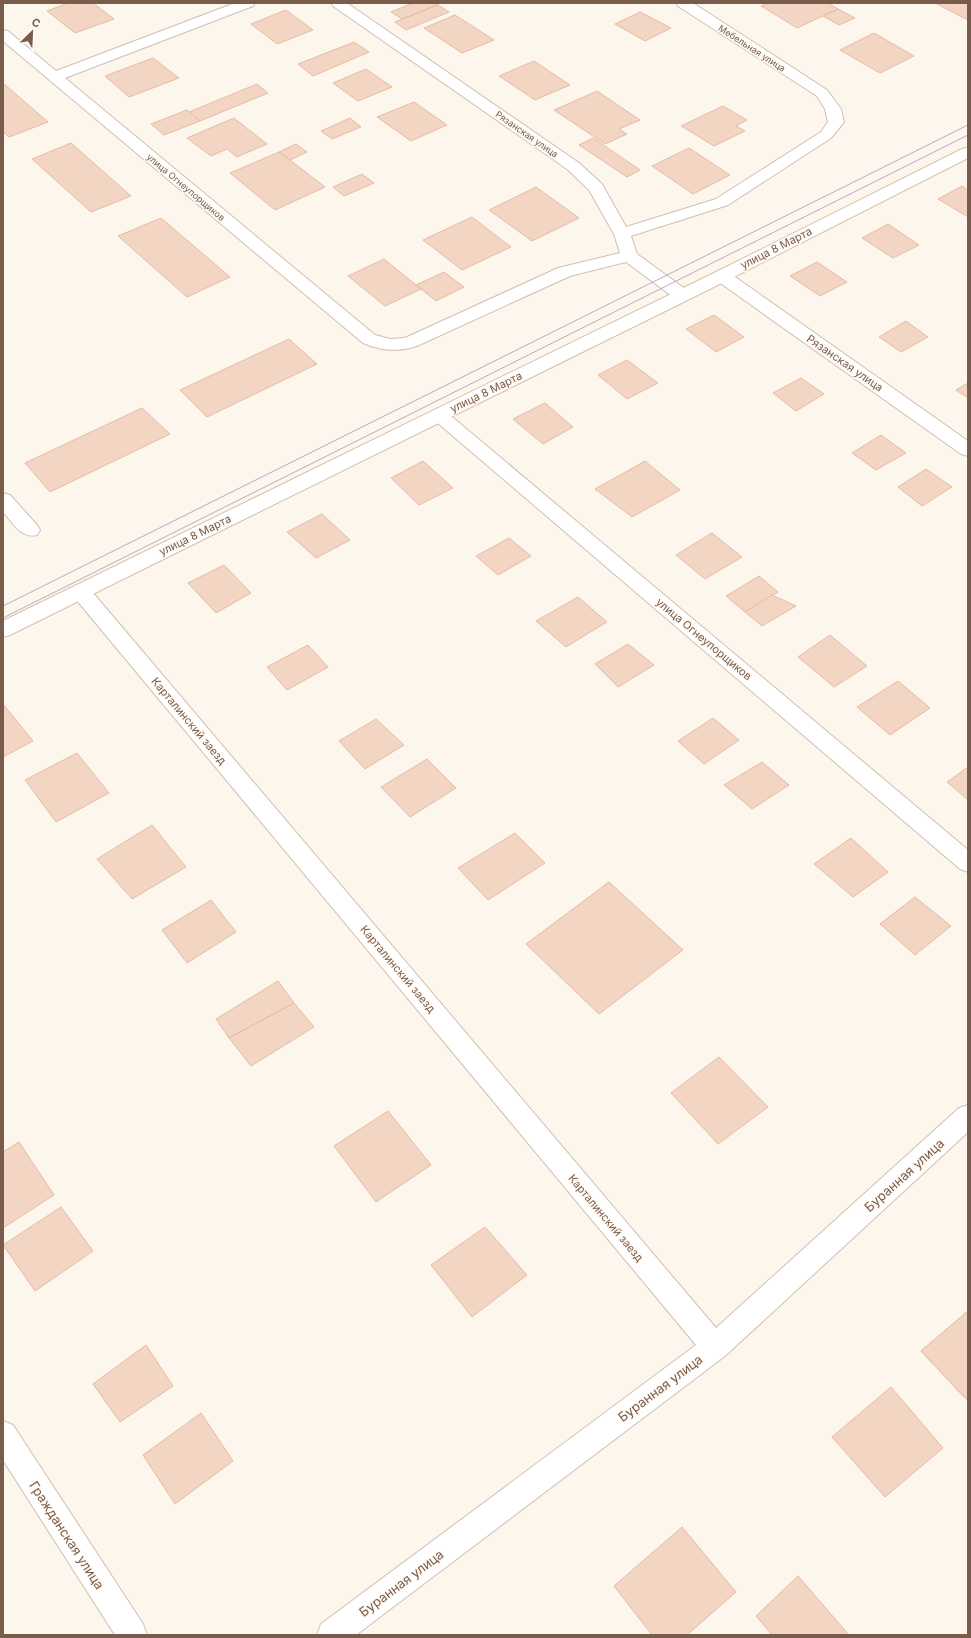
<svg xmlns="http://www.w3.org/2000/svg" width="971" height="1638" viewBox="0 0 971 1638" font-family="Inter,sans-serif">
<style>
.building{fill:#f3d5c3;stroke:#e6bba3}
.lines{fill:none;stroke-linecap:round;stroke-linejoin:round}
.street-casing{stroke:#d1beb0;stroke-width:2}
.secondary-casing{stroke:#d6c0b0;stroke-width:2}
.street{fill:#fff;fill-rule:evenodd}
.secondary{fill:#fff;fill-rule:evenodd}
.tram{stroke:#b9a8c9;stroke-width:1}
.labels{text-anchor:middle;dominant-baseline:central;stroke-width:3;stroke-linejoin:round;paint-order:stroke}
.far-street-label{font-size:9px;fill:#7a5c4d;stroke:#fffaf3}
.street-label{font-size:11px;fill:#7a5c4d;stroke:#fffaf3}
.near-street-label{font-size:13px;fill:#7a5c4d;stroke:#fffaf3}
</style>
<rect width="100%" height="100%" fill="#fdf6ec"/>
<g class="building">
<polygon points="68,3 93,3 114,19 75,33 47,11"/>
<polygon points="413,3 435,3 438,5 402,19 391,12"/>
<polygon points="769,3 828,3 838,9 797,28 761,6"/>
<polygon points="968,3 968,20 937,4 938,3"/>
<polygon points="438,5 449,12 406,30 395,22"/>
<polygon points="838,9 855,18 839,25 823,16"/>
<polygon points="286,10 313,30 277,44 251,24"/>
<polygon points="640,12 671,28 645,41 615,24"/>
<polygon points="455,15 494,40 462,53 424,28"/>
<polygon points="874,33 914,56 880,73 840,50"/>
<polygon points="354,42 369,52 313,76 298,64"/>
<polygon points="153,58 179,78 129,97 105,76"/>
<polygon points="534,61 570,85 535,100 499,76"/>
<polygon points="366,69 392,87 358,101 333,83"/>
<polygon points="3,83 48,122 9,137 3,132"/>
<polygon points="257,84 268,93 200,121 189,112"/>
<polygon points="597,91 640,120 619,129 627,134 605,144 554,110"/>
<polygon points="414,102 447,125 411,141 377,117"/>
<polygon points="723,106 747,120 736,126 745,131 714,146 681,126"/>
<polygon points="187,110 200,121 164,135 151,124"/>
<polygon points="234,118 267,144 237,157 227,149 211,156 187,138"/>
<polygon points="350,118 361,127 332,139 321,131"/>
<polygon points="593,138 640,170 627,177 579,145"/>
<polygon points="71,143 131,196 91,212 32,159"/>
<polygon points="296,144 307,152 290,160 279,152"/>
<polygon points="689,148 730,175 693,194 652,166"/>
<polygon points="279,152 290,160 325,187 275,210 230,173"/>
<polygon points="362,174 374,183 344,196 333,187"/>
<polygon points="962,186 968,190 968,217 938,199"/>
<polygon points="536,187 579,218 532,241 489,210"/>
<polygon points="472,217 511,247 462,270 423,240"/>
<polygon points="161,218 230,277 187,297 118,236"/>
<polygon points="888,224 919,245 893,258 862,238"/>
<polygon points="384,259 416,285 421,289 385,306 348,276"/>
<polygon points="817,262 847,282 820,296 790,276"/>
<polygon points="444,272 464,287 436,301 416,285"/>
<polygon points="714,315 744,337 716,352 686,329"/>
<polygon points="906,321 928,337 901,352 879,337"/>
<polygon points="289,339 317,364 207,417 180,390"/>
<polygon points="627,360 658,383 627,399 598,375"/>
<polygon points="801,378 824,394 796,411 773,393"/>
<polygon points="968,383 968,398 956,390"/>
<polygon points="545,403 573,427 543,444 513,419"/>
<polygon points="142,408 170,434 50,492 25,463"/>
<polygon points="881,435 906,453 876,470 852,453"/>
<polygon points="423,461 453,488 419,505 391,478"/>
<polygon points="645,461 680,490 632,517 595,489"/>
<polygon points="926,469 952,487 922,506 898,487"/>
<polygon points="322,514 350,540 316,558 287,532"/>
<polygon points="712,533 742,557 705,579 676,555"/>
<polygon points="509,538 531,556 498,575 476,556"/>
<polygon points="224,565 251,593 216,613 188,583"/>
<polygon points="759,576 778,592 745,612 726,596"/>
<polygon points="772,595 796,606 762,626 745,612"/>
<polygon points="578,597 607,622 566,647 536,621"/>
<polygon points="830,635 867,666 834,687 798,657"/>
<polygon points="628,644 654,665 618,687 595,664"/>
<polygon points="308,645 328,667 287,690 267,667"/>
<polygon points="898,681 930,708 890,735 857,707"/>
<polygon points="3,704 33,741 3,757"/>
<polygon points="713,718 739,740 704,764 678,741"/>
<polygon points="376,719 404,745 365,769 339,741"/>
<polygon points="77,753 109,793 56,822 25,780"/>
<polygon points="427,759 456,788 410,817 381,787"/>
<polygon points="762,762 789,785 752,809 724,785"/>
<polygon points="968,767 968,800 947,782"/>
<polygon points="152,825 186,867 132,899 97,859"/>
<polygon points="515,833 545,863 488,900 458,868"/>
<polygon points="851,838 888,872 853,897 814,864"/>
<polygon points="609,882 683,950 599,1014 526,944"/>
<polygon points="915,897 951,926 915,955 880,924"/>
<polygon points="211,900 236,932 187,963 162,930"/>
<polygon points="278,981 294,1003 229,1038 216,1019"/>
<polygon points="294,1003 314,1027 251,1066 229,1038"/>
<polygon points="719,1057 768,1107 718,1144 671,1093"/>
<polygon points="388,1111 431,1165 376,1202 334,1146"/>
<polygon points="19,1142 54,1195 3,1228 3,1152"/>
<polygon points="61,1207 93,1251 35,1291 3,1245"/>
<polygon points="485,1227 527,1275 472,1317 431,1265"/>
<polygon points="968,1311 968,1401 921,1351"/>
<polygon points="968,1311 968,1401 921,1351"/>
<polygon points="146,1345 173,1386 120,1422 93,1384"/>
<polygon points="891,1387 943,1448 885,1497 832,1437"/>
<polygon points="201,1413 233,1461 175,1504 143,1455"/>
<polygon points="682,1527 736,1592 687,1635 652,1635 614,1586"/>
<polygon points="798,1576 849,1635 772,1635 756,1616"/>
</g>
<g class="lines">
<defs>
<g id="street">
<path d="M235 3H255L253 6 65 78 375 335 390 339 405 338 558 268 620 253 614 234 589 190 567 169 333 6 331 3H347L579 163 602 184 626 227 716 199 821 132 828 122 825 109 817 96 678 6 676 3H693L827 90 841 109 844 122 831 138 728 205 631 236 637 254 688 291 691 295 688 299 682 300 676 299 626 262 570 276 417 346C398 352 382 351 363 343L3 41V30L8 31 56 71Z"/>
<polygon points="722,271 728,272 968,441 968,456 961,454 716,280 714,276 716,272"/>
<polygon points="439,409 445,411 968,850 968,872 960,869 433,419 430,415 433,411"/>
<path d="M3 493 10 495 37 525 40 530 37 535C21 539 13 523 3 512Z"/>
<polygon points="81,585 88,587 716,1328 959,1108 968,1105 968,1132 725,1356 356,1635 317,1635 321,1624 696,1345 74,597 71,592 74,587"/>
<polygon points="3,1421 13,1425 143,1624 147,1635 115,1635 3,1460"/>
</g>
<polygon id="secondary" points="968,147 968,158 728,280 10,635 3,637 3,621 716,272 962,149"/>
</defs>
<use href="#street" class="street-casing"/>
<use href="#secondary" class="secondary-casing"/>
<use href="#street" class="street"/>
<use href="#secondary" class="secondary"/>
<g class="tram">
<polyline points="3,606 968,125"/>
<polyline points="3,618 968,135"/>
</g>
</g>
<g class="labels">
<g class="far-street-label">
<text transform="translate(752 48) rotate(33)">Мебельная улица</text>
<text transform="translate(527 134) rotate(35)">Рязанская улица</text>
<text transform="translate(186 187) rotate(40)">улица Огнеупорщиков</text>
</g>
<g class="street-label">
<text transform="translate(776 248) rotate(-27)">улица 8 Марта</text>
<text transform="translate(845 363) rotate(35)">Рязанская улица</text>
<text transform="translate(486 392) rotate(-26)">улица 8 Марта</text>
<text transform="translate(195 535) rotate(-26)">улица 8 Марта</text>
<text transform="translate(704 639) rotate(40)">улица Огнеупорщиков</text>
<text transform="translate(189 721) rotate(50)">Карталинский заезд</text>
<text transform="translate(398 969) rotate(50)">Карталинский заезд</text>
<text transform="translate(606 1218) rotate(50)">Карталинский заезд</text>
</g>
<g class="near-street-label">
<text transform="translate(904 1175) rotate(-42)">Буранная улица</text>
<text transform="translate(660 1388) rotate(-37)">Буранная улица</text>
<text transform="translate(67 1535) rotate(57)">Гражданская улица</text>
<text transform="translate(401 1583) rotate(-37)">Буранная улица</text>
</g>
</g>
<rect width="971" height="1638" fill="none" stroke="#7a5c4d" stroke-width="8"/>
<g transform="translate(32 32) rotate(24)" stroke="#fffaf3" stroke-width="3" paint-order="stroke">
<path d="M0-3L7 15L0 10L-7 15Z" fill="#7a5c4d"/>
<text y="-6" font-size="11" font-weight="bold" text-anchor="middle" fill="#7a5c4d">С</text>
</g>
</svg>
